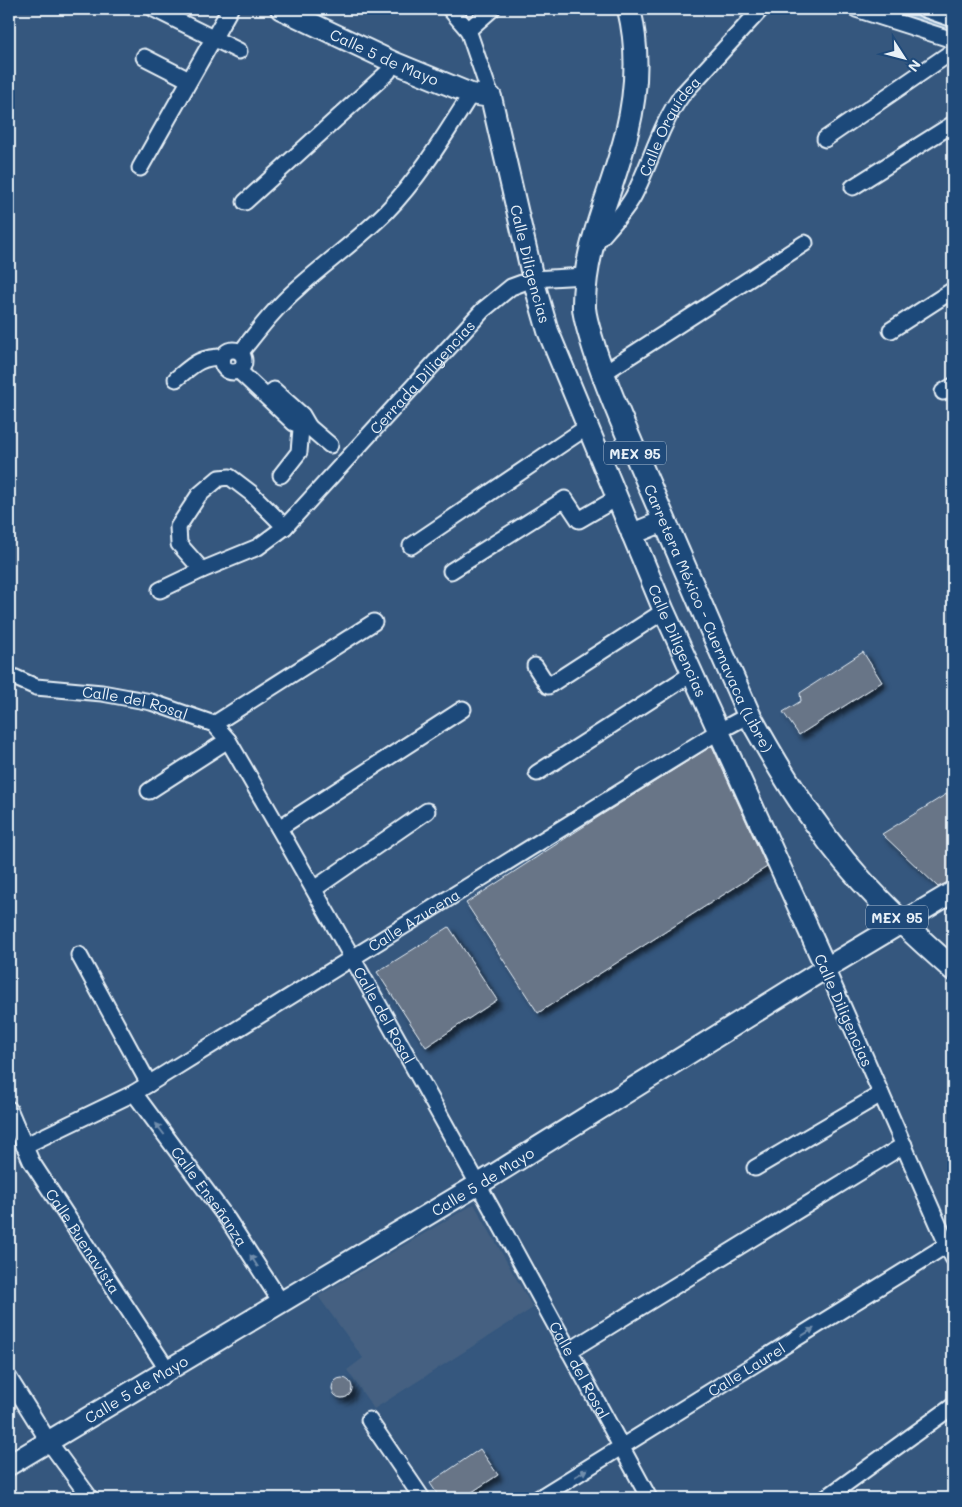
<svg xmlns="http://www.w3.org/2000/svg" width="962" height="1507" viewBox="0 0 962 1507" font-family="Mali,sans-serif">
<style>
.built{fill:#446081}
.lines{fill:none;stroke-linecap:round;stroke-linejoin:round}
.stream{stroke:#87a7c5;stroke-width:4.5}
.building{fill:#687487;stroke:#e8f1f8;filter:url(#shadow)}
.street-casing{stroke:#e8f1f8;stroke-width:19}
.secondary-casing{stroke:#e8f1f8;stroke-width:24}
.primary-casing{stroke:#e8f1f8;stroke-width:26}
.street{stroke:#1f4a7a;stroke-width:15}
.secondary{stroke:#1f4a7a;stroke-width:20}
.primary{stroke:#1f4a7a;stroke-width:22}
.oneway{fill:#6f8dac}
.labels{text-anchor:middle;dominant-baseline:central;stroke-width:4;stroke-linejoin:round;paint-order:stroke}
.shield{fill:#1f4a7a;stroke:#acbfd2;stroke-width:1}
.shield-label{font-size:14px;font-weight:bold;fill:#e8f1f8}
.street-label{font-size:15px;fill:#e8f1f8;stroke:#1f4a7a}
</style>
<defs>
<filter id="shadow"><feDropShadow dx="4.5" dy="4.5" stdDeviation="2.5" flood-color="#0009"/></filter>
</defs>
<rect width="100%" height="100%" fill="#35577e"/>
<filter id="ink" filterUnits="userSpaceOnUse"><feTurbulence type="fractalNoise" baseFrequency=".02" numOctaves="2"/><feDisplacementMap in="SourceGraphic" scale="10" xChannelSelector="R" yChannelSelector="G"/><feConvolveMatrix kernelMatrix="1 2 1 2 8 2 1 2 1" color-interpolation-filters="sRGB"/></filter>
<g filter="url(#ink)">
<polygon class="built" points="474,1204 533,1308 374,1409 347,1370 363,1358 318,1296"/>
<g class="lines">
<polyline class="stream" points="892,9 953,30"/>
</g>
<g class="building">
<polygon points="863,652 882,682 799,735 783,712 801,701 800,693"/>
<polygon points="712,746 767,867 538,1013 466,903 603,814"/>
<polygon points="953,790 953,880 938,887 882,834"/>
<polygon points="449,927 497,1000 426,1047 377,972"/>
<circle cx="342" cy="1388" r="10"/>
<polygon points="480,1449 498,1475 463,1498 440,1498 430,1483"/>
</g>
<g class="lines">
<defs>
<g id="street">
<polyline points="154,9 239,51"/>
<polyline points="450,9 468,30 491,97"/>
<polyline points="856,9 953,40"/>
<polyline points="924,9 953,19"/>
<polyline points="468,30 492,9"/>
<polyline points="144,57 189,80"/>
<polyline points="825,139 953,51"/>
<polyline points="140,168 230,9"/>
<polyline points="853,187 953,124"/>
<polyline points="245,202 388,72 393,62"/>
<path id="s1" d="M596 243C608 229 626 211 634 195 651 162 660 125 682 95L761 9"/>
<polyline points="891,330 953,290"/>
<circle cx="233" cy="361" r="11"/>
<path d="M241 352C259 329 277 306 299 287 328 261 359 239 386 212 420 177 445 135 471 94"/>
<polyline points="239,371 294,423 309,427 330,445"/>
<polyline points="602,374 805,243"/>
<path d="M176 379C193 365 199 357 223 357"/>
<polyline points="274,390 302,415 309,427"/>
<polyline points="943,392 953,386"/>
<polyline points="281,475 299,452 302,417"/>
<polyline points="411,546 587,427"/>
<polyline points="202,570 179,544 178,527 199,495 219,478 230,477 251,493 285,527"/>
<polyline points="451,571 565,499 579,520 617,498"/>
<path id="s2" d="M160 590 202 570 258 547 285 527 483 310 511 287 533 279 585 276"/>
<polyline points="535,666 548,686 664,611"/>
<path id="s3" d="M9 675 36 687 102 693 151 702 214 724 228 740C373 990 512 1244 649 1498"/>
<polyline points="214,724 374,622"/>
<polyline points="537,773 693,673"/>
<polyline points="149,791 228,740"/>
<polyline points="279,828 463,709"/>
<polyline points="314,889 427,811"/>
<polyline points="79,955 149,1084"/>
<polyline points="826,968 953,1258"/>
<path id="s4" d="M134 1093 228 1220 281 1302"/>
<path id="s5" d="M9 1109 31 1161 167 1369"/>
<path id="s6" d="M24 1146 134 1093 719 731 749 715"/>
<polyline points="755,1168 881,1094"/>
<polyline points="569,1351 904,1145"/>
<polyline points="9,1378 49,1442 90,1498"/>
<polyline points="369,1420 422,1498"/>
<path id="s7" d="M539 1498 953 1241"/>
<polyline points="826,1498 953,1406"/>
</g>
<g id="secondary">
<path id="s8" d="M281 9 393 62 471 94 491 97 533 279 548 331 664 611 826 968"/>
<polyline points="632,534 664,521"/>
<path id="s9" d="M9 1465 479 1184 826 968 953 892"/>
</g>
<g id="primary">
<path id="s10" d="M629 9C639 50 637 91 627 132 613 191 583 246 584 308 585 319 589 331 592 341 603 379 619 414 634 450 672 539 710 627 749 715 769 751 790 788 815 822 853 878 903 925 953 969"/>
</g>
</defs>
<use href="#street" class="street-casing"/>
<use href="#secondary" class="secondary-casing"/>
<use href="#primary" class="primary-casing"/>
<use href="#street" class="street"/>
<use href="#secondary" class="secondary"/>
<use href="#primary" class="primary"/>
</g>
<defs><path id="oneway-solid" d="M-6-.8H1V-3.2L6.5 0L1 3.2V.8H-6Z" transform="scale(1.25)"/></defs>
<g class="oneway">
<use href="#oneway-solid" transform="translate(160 1129) rotate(-127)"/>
<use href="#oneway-solid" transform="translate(254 1261) rotate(-123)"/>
<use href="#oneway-solid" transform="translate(808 1332) rotate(-32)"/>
<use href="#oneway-solid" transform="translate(581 1473) rotate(-31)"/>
</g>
</g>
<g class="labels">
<g class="shield">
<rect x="604" y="441.5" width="62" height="23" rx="4"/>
<rect x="866" y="905.5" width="62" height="23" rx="4"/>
</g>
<g class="shield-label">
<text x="635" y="453">MEX 95</text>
<text x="897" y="917">MEX 95</text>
</g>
<g class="street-label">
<text stroke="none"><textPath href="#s8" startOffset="114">Calle 5 de Mayo</textPath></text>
<text stroke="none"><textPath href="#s1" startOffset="139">Calle Orquídea</textPath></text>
<text stroke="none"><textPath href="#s8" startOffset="400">Calle Diligencias</textPath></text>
<text stroke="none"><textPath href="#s2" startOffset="344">Cerrada Diligencias</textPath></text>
<text stroke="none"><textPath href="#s10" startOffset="641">Carretera México - Cuernavaca (Libre)</textPath></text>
<text stroke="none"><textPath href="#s8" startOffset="805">Calle Diligencias</textPath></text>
<text stroke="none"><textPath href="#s3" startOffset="130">Calle del Rosal</textPath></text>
<text stroke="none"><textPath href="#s6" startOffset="451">Calle Azucena</textPath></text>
<text transform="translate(844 1010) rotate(66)">Calle Diligencias</text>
<text stroke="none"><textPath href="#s3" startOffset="550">Calle del Rosal</textPath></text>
<text stroke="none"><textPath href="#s9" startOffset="552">Calle 5 de Mayo</textPath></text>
<text stroke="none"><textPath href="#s4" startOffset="128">Calle Enseñanza</textPath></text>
<text stroke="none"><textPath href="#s5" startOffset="152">Calle Buenavista</textPath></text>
<text stroke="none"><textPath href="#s3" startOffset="955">Calle del Rosal</textPath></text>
<text stroke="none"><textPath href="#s7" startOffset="244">Calle Laurel</textPath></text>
<text stroke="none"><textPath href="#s9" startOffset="148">Calle 5 de Mayo</textPath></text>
</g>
</g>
<rect width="962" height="1507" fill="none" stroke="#1f4a7a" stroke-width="30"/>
<rect x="15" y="15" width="932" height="1477" fill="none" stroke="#e8f1f8" stroke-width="2" filter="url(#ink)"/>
<g transform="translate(904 58) rotate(126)" stroke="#1f4a7a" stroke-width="4" paint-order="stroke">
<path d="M0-4L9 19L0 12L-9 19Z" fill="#e8f1f8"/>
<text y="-8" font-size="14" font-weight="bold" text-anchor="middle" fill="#e8f1f8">N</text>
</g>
</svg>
